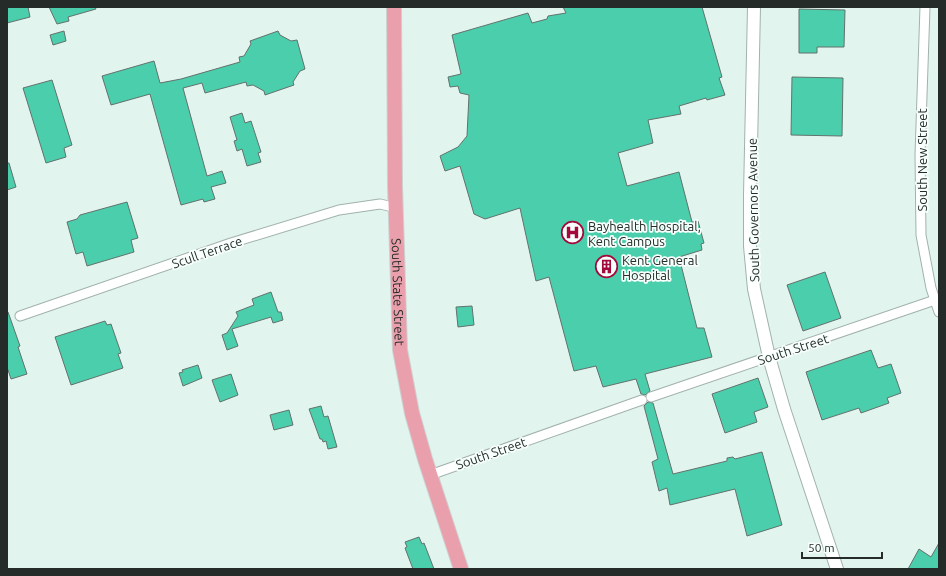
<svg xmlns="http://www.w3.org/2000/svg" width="946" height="576" viewBox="0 0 946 576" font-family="Ubuntu,sans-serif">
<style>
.building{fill:#4aceab;stroke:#62726d}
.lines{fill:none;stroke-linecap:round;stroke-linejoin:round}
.minor-casing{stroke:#a1b2ac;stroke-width:11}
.secondary-casing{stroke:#a1b2ac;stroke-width:14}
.primary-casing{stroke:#cfd0d0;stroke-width:16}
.minor{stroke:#fff;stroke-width:9}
.secondary{stroke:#fff;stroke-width:12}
.primary{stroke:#e9a0ac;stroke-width:14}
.labels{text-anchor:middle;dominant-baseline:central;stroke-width:3.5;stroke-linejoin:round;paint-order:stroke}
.street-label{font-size:13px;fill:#242b28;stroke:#f7fffc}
.poi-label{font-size:13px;fill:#242b28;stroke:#f7fffc;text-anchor:start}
</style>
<rect width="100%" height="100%" fill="#e2f4ee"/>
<g class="building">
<polygon points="7,7 28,7 30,17 7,23"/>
<polygon points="49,7 95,7 96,9 68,17 69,21 57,24"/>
<polygon points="563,7 702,7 722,77 719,78 725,95 707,100 706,98 679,106 681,114 648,120 653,143 618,153 627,186 679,172 692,222 698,221 704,243 701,244 702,250 679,257 697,328 704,328 712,357 645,374 650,391 645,395 641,394 636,379 603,387 596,366 574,371 549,277 536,281 520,208 485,219 474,214 460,166 445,171 440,156 458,147 467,136 469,95 460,93 458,86 450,87 448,77 461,74 452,35 528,13 532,23 547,19 548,16 566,13"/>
<polygon points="799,9 845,10 844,47 817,47 817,53 799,53"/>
<polygon points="64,31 66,41 53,45 50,35"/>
<polygon points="278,31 280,35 291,41 297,40 305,69 300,71 293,82 294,85 265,95 264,91 253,85 247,86 246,82 205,93 202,83 183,88 207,176 222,171 226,183 211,187 215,199 204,202 203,199 181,205 150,94 111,105 102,76 154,61 160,83 181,79 240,62 239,57 244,56 251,44 250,41"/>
<polygon points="792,77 843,78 842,136 791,135"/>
<polygon points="52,80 72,145 64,148 66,157 46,163 23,88"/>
<polygon points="242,113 245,123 251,121 261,152 258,153 261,162 247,166 242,149 237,151 234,141 237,140 230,117"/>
<polygon points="7,163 9,163 16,187 7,190"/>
<polygon points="127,202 138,238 131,240 134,252 87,266 83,252 76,254 67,222 77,219 80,215"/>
<polygon points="825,272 841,318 803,331 787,285"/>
<polygon points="271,292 278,312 281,312 283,320 273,323 271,317 232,329 238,346 227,350 222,335 227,333 238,316 236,312 254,305 252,299"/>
<polygon points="472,306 474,325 458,327 456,307"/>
<polygon points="7,312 8,312 20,346 18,347 27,374 11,379 7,367"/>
<polygon points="105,321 107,325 111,324 121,353 118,354 123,368 71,385 55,337"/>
<polygon points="871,350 878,368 891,364 901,393 887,398 889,403 861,413 859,408 822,420 806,372"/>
<polygon points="198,365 202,378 183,386 179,373 183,372 182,370"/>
<polygon points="231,374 238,395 220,402 212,380"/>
<polygon points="758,378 768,407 754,412 757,422 725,433 712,394"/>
<polygon points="648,402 653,403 673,474 727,461 727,458 733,457 735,459 762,452 782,525 747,536 735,489 670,505 667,488 659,491 652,462 658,459 644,406"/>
<polygon points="321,406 324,417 328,416 337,447 328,449 326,441 323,442 322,439 320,439 309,409"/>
<polygon points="289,410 293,425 274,430 270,415"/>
<polygon points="419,537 422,544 424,543 434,569 413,569 405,548 407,547 405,542"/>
<polygon points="939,543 939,569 908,569 919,549 931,557"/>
</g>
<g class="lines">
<defs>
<g id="minor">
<polyline points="925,7 920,155 921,235 931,288 939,312"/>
<polyline points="20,316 231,243 339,210 380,204 397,208"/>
<polyline points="651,397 935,300"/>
<polyline points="430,475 642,400"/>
</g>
<polyline id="secondary" points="754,7 750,195 750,246 754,289 769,357 784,409 837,569"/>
<g id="primary">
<path id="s1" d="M394 7 395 186 400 350 412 413 425 459 461 569"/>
</g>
</defs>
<use href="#minor" class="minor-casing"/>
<use href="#secondary" class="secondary-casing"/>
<use href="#primary" class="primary-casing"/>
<use href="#minor" class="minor"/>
<use href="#secondary" class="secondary"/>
<use href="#primary" class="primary"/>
</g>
<defs>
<symbol id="hospital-ring" viewBox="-11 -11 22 22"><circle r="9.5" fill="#f7fffc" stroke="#a4093c" stroke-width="1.5"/><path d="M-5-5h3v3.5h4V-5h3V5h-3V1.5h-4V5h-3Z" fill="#a4093c"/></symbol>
<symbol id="building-ring" viewBox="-11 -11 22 22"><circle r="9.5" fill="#f7fffc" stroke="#a4093c" stroke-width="1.5"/><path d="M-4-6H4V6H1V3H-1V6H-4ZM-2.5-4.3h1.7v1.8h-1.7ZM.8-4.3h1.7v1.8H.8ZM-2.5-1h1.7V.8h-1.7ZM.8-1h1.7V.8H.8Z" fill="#a4093c"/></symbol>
</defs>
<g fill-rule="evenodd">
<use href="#hospital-ring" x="560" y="220" width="25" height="25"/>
<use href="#building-ring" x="594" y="254" width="25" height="25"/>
</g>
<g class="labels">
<g class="street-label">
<text transform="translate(922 160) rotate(-90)">South New Street</text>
<text transform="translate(753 210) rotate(-91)">South Governors Avenue</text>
<text transform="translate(207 252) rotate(-19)">Scull Terrace</text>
<text stroke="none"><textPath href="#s1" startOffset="285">South State Street</textPath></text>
<text transform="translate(793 349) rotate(-18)">South Street</text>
<text transform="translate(491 453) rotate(-19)">South Street</text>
</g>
<g class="poi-label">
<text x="588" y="226">Bayhealth Hospital,<tspan x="588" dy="15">Kent Campus</tspan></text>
<text x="622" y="260">Kent General<tspan x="622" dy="15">Hospital</tspan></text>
</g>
</g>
<rect width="946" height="576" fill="none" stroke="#242b28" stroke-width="16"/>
<path d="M802 552v6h80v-6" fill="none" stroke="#242b28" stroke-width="2"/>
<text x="808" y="552" font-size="12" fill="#242b28" stroke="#f7fffc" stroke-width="3" paint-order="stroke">50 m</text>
</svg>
